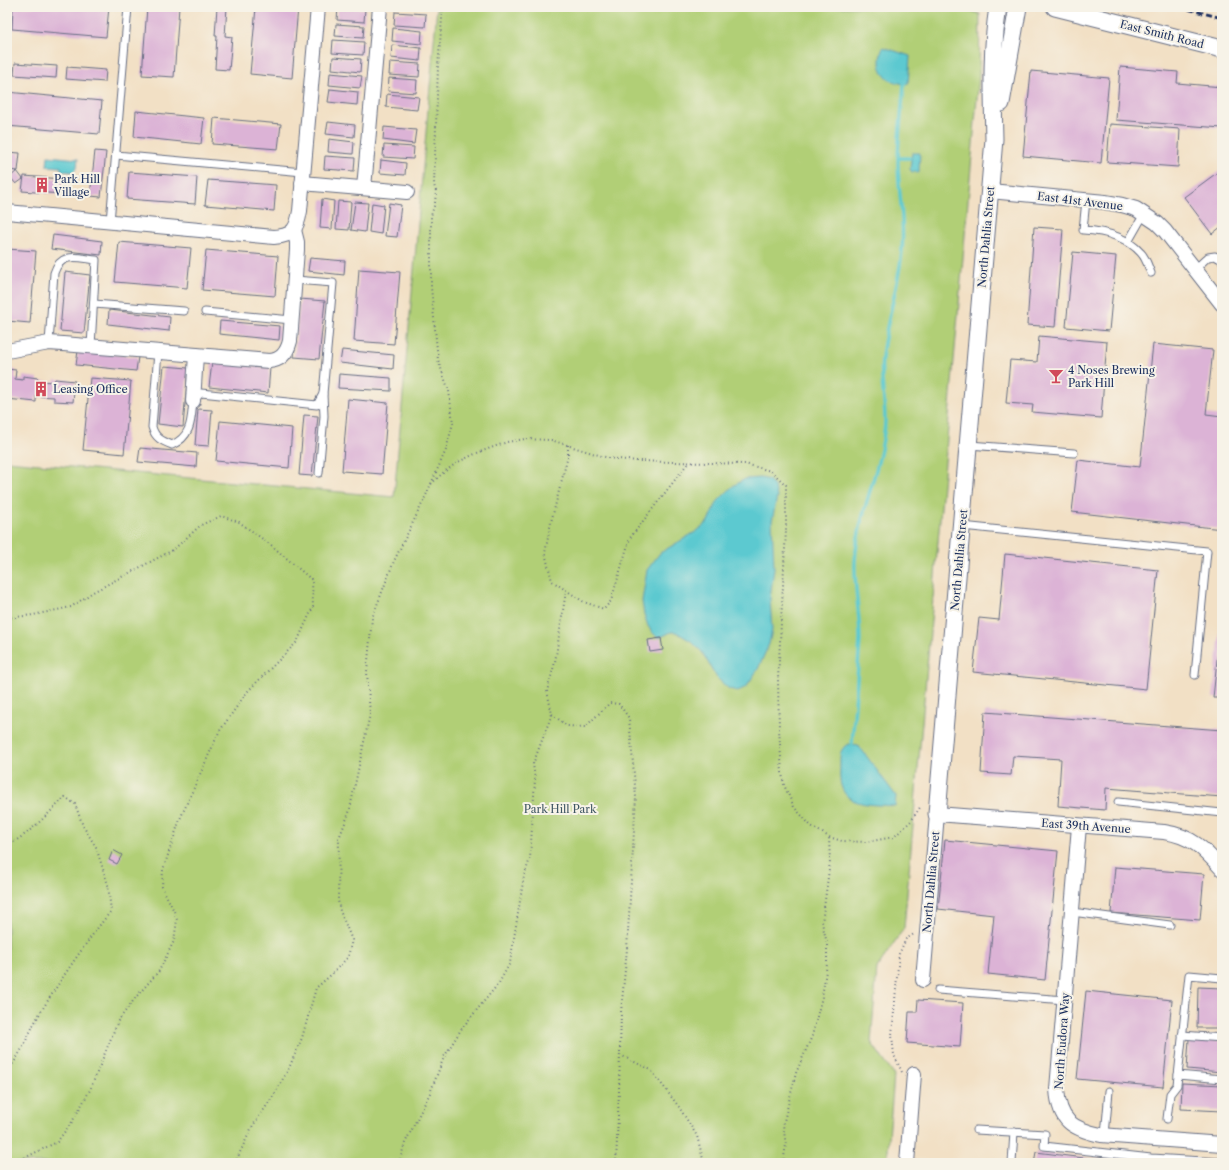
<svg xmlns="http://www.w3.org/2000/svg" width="1229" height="1170" viewBox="0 0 1229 1170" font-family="'Libre Caslon Text',serif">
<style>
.green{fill:#b1cf76;stroke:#667f6a}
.water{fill:#5bc9d0;stroke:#3b7c97}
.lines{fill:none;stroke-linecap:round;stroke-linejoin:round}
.stream{stroke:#5bc9d0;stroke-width:3.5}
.building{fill:#dcb3d6}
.service-casing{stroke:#666d82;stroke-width:9}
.minor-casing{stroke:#666d82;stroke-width:16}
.tertiary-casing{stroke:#666d82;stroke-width:19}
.path{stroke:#666d82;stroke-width:2;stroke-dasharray:1 3;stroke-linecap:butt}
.service{stroke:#fff;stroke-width:7}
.minor{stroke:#fff;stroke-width:14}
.tertiary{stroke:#fff;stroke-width:17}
.rail{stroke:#1b2f5e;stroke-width:3;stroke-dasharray:6 3;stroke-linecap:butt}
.labels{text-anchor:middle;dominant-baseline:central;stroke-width:4;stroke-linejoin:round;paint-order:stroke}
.street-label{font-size:11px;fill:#1b2f5e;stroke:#f7f3e8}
.poi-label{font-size:11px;fill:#1b2f5e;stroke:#f7f3e8;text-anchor:start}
.park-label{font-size:11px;fill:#405764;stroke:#f7f3e8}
</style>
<rect width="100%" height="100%" fill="#f7f3e8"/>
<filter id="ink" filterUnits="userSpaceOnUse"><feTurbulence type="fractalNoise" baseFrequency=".025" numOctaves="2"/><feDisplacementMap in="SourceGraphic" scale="8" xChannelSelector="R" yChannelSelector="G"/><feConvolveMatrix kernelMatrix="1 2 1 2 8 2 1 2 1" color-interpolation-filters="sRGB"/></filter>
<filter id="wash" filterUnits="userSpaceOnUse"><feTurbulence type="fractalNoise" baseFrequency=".012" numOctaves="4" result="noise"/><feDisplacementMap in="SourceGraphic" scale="16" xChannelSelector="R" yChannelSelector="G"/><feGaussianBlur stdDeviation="0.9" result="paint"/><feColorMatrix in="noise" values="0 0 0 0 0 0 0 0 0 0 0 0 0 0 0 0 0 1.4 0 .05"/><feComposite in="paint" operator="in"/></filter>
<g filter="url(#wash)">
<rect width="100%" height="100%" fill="#f2e0c5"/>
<polygon class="green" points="437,7 959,7 980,14 979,76 904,928 877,968 871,1042 894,1075 887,1163 7,1163 7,461 394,497"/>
<g class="water">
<path d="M883 47 910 56 908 84C883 83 875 69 883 47Z"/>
<polygon points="912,153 920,153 919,169 919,172 912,172 910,169"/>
<polygon points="48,156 78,159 77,168 73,172 61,171 61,167 47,166"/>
<polygon points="761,478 769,480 775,488 777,497 772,521 774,568 770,599 772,630 769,644 758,669 746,687 738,691 729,689 717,678 702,652 691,641 676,632 671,632 661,637 657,637 652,632 648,626 644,614 642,601 647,570 660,553 697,531 707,523 718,501 733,486 745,479"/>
<path d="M848 744 858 746 862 750 896 796 895 806C879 804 849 808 842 788 839 781 840 773 840 766 840 757 839 749 848 744Z"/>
</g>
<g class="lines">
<g class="stream">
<polyline points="898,158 910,158"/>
<path d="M852 744 860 640C860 614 854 588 855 562 857 523 873 487 881 450 883 440 885 430 885 420 885 399 880 378 882 357 886 321 899 286 902 250 905 220 898 192 898 162 898 136 902 110 904 84"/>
</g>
</g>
<g id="blocks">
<g class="building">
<polygon points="13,7 109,7 106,37 12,29"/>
<polygon points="147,7 179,7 174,77 142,75"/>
<polygon points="217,7 227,7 225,36 232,37 229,70 215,69 217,36 215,36"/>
<polygon points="256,7 298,7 292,78 250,74"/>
<polygon points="338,7 365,9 364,22 337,20"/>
<polygon points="395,12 426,14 425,27 394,25"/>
<polygon points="336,24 364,26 363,38 335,36"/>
<polygon points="393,28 422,31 421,44 392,41"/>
<polygon points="333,40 364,42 363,55 332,53"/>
<polygon points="392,45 421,48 420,61 391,58"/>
<polygon points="333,57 361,59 360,72 332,69"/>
<polygon points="390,62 420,64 419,77 389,75"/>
<polygon points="15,63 57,66 56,78 14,75"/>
<polygon points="67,67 106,70 105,82 66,79"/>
<polygon points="1120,67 1178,72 1177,83 1222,87 1222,128 1116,120"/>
<polygon points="1031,71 1109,78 1101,163 1023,156"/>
<polygon points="330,73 362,76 360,88 329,85"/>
<polygon points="389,78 417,80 416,93 388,91"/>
<polygon points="330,89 358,92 357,105 328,102"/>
<polygon points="7,92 102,101 99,134 7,126"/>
<polygon points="387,94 419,97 417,110 386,107"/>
<polygon points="136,111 204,118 201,144 134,137"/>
<polygon points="214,118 281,124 278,149 212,144"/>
<polygon points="328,122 355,125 354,137 326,134"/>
<polygon points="1110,124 1180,129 1178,167 1107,162"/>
<polygon points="384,127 416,130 414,144 383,140"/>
<polygon points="329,139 354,142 353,154 328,152"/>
<polygon points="384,145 414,147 413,159 383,157"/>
<polygon points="95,151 106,152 101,197 90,196"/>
<polygon points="7,152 20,153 18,171 7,170"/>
<polygon points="325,156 355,158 354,171 324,169"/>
<polygon points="381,160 406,163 405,175 380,173"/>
<polygon points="1222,169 1222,226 1212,234 1184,197"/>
<polygon points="17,171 23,179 16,184 10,177"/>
<polygon points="129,172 197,177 195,204 127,199"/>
<polygon points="24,176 63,179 61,194 22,191"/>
<polygon points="208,180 276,185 274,211 205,205"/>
<polygon points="322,199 334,201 332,229 320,228"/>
<polygon points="338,201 351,202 349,230 336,229"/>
<polygon points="355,202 368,203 365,232 351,230"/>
<polygon points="372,203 384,205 381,234 369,232"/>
<polygon points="389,203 401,205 397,237 385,236"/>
<polygon points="1034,227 1063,229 1055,327 1027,325"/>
<polygon points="53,235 102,241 101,255 51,249"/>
<polygon points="119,242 191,248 187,288 115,282"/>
<polygon points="7,249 36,251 30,323 7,321"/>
<polygon points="206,250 278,256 275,296 202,290"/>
<polygon points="1073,252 1116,256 1109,331 1066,327"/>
<polygon points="310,258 345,261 344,275 308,271"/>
<polygon points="359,269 400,272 394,344 354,341"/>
<polygon points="65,272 90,275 84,333 60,331"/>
<polygon points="300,299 325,301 319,359 294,357"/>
<polygon points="109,310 170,317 169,331 108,324"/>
<polygon points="220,321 280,326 279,340 219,334"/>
<polygon points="1039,336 1107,342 1101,418 1032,412 1033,405 1006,403 1010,360 1037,362"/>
<polygon points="1153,344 1213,350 1206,414 1222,416 1222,529 1072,512 1078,460 1140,467"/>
<polygon points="342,350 394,355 393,369 340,363"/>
<polygon points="78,351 138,357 136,371 76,365"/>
<polygon points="212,362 270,368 268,393 209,387"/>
<polygon points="164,366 188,368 183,427 158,424"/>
<polygon points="7,369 16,370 15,379 23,380 23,376 38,378 38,381 54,382 55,379 75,381 73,402 54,401 54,397 36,396 36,402 7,399"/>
<polygon points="339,374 391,378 391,391 338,388"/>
<polygon points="90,378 131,381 124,454 83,450"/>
<polygon points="348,399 388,403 382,474 342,471"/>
<polygon points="198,409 212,410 209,446 195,445"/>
<polygon points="304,415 318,416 312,476 299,475"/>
<polygon points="220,421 292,428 289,468 216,461"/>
<polygon points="140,448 197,453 196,467 138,462"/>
<polygon points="1005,554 1158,570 1146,689 973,672 979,618 999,620"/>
<polygon points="1221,622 1222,622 1222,698 1213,698"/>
<polygon points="661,638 663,650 650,652 648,640"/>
<polygon points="985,712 1222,730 1222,797 1106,788 1105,810 1058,806 1061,759 1013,756 1011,775 981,773"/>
<polygon points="945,840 1058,851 1045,980 988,974 994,915 938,909"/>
<polygon points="113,850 122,855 117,864 109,860"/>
<polygon points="1115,867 1204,874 1200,920 1111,913"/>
<polygon points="1198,987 1222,988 1222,1028 1197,1028"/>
<polygon points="1086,991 1172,1000 1163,1087 1077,1079"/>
<polygon points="918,1000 963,1003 960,1047 907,1043 909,1012 917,1012"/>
<polygon points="1189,1039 1222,1041 1222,1072 1187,1069"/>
<polygon points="1182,1083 1222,1085 1222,1111 1181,1109"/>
<polygon points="1036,1152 1116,1162 1116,1163 1034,1163"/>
</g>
</g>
</g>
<g filter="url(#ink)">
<use href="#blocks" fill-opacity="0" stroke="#666d82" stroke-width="1"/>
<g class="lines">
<defs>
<g id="service">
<polyline points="116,155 303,172"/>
<path d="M1086 200 1083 230C1104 231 1126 236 1141 253 1146 258 1148 266 1151 273"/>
<polyline points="110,222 128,7"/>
<polyline points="1128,242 1144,214"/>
<polyline points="1195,269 1208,257 1215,256 1222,260"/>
<polyline points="94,304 184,311"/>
<polyline points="205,312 292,320"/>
<path d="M49 343 54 273C61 251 79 258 96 260L91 346"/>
<path d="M158 352 152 427C155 438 162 441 172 445 192 436 191 420 193 401L201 393 317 405 323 394 333 283 295 280"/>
<polyline points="969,445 1074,453"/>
<polyline points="319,473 324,416 323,394"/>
<polyline points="962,526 1207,551 1195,675"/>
<polyline points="1118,802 1222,813"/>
<polyline points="1072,912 1170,925"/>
<polyline points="938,990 1065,1000"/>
<polyline points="1182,1035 1222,1038"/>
<polyline points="1178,1075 1222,1079"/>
<polyline points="1167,1119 1170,1094 1177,1085 1189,975 1222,978"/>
<polyline points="976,1130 1045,1134 1044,1146 1151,1158 1222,1162"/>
<polyline points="1105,1135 1109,1091"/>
<polyline points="1012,1163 1014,1132"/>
</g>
<g id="minor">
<polyline points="302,183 407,192"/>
<polyline points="364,188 380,7"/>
<polyline points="990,191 1105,202 1122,205 1136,209 1157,223 1165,231 1222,304"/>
<path d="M7 212 274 237C293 236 297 229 300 211L318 7"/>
<path d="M7 351 49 343 63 344 269 361C281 360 287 353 290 341L297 250V242L294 230"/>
<polyline points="193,401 196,355"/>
<path d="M1079 826 1057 1089C1059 1121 1072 1129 1101 1135L1222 1144"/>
<path d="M923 980 937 814 1164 832C1192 836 1204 849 1222 869"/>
<polyline points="907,1163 914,1074"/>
</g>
<g id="tertiary">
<polyline points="1055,7 1222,49"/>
<polyline points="1001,103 1018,7"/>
<path d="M937 814 994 139C993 95 991 51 998 7"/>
</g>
</defs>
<use href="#service" class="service-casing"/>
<use href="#minor" class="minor-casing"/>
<use href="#tertiary" class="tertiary-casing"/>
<g class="path">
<polyline points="568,445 568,456 551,522 545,553 552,581 584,602 604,609 611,601 630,538 688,463"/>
<polyline points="431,484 444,472 458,462 477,453 507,442 525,439 551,440 608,458 637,461 745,464 771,471 786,485 786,530 778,679 779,729 782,773 784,785 794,807 811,826 829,837 842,841 866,842 894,837 911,821 921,806"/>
<polyline points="7,618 33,615 71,607 93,592 173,550 201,525 221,516 239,522 271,545 312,580 313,607 297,642 247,692 219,732 180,819 163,870 162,887 174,911 177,920 174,941 159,971 136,997 118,1021 90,1090 72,1122 57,1142 20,1160 18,1163"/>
<polyline points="552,714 567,726 585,727 610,703 619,704 629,718 636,797 627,949 621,1012 619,1091 616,1163"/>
<path d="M7 846C29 834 47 815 65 797L75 804 83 826 96 847 108 885 111 911C86 942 63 976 42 1010 29 1030 23 1053 7 1071"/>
<polyline points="620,1055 651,1070 679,1107 697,1136 704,1163"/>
<polyline points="902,1072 894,1055 892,1035 899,954 906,939 914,934"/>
<polyline points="235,1163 252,1127 274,1095 289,1068 302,1038 316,988 332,974 348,957 352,940 340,911 338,900 339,838 349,813 370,714 367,672 372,618 394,561 423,502 446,450 453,423 449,391 438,360 431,287 431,216 435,203 436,191 434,185 438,67 443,7"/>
<polyline points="399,1163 405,1143 430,1093 444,1057 462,1028 499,983 510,963 524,876 530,859 535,779 533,764 552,714 547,691 555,662 566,591"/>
<polyline points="783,1163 786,1145 783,1125 796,1073 812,1036 822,997 827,964 827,943 822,923 830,862 829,837"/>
</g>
<use href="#service" class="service"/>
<use href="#minor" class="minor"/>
<use href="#tertiary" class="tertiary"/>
<g class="rail">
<polyline points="1180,7 1222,18"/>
<polyline points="1213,7 1222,9"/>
</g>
</g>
</g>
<defs>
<symbol id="building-bare" viewBox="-9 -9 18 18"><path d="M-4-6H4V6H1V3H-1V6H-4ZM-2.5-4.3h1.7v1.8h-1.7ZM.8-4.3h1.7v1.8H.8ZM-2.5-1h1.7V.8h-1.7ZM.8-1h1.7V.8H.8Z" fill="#d1495b" stroke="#f7f3e8" stroke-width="2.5" paint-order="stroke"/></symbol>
<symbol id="bar-bare" viewBox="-9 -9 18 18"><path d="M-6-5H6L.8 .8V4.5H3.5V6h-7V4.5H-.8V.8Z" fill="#d1495b" stroke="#f7f3e8" stroke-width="2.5" paint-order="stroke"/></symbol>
</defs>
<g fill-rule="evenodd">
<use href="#building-bare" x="31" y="174" width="22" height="22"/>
<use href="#bar-bare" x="1045" y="365" width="22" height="22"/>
<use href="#building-bare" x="30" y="378" width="22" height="22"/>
</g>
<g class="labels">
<g class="street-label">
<text transform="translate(1162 34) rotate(14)">East Smith Road</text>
<text transform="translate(1080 201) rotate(7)">East 41st Avenue</text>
<text transform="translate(986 237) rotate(-85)">North Dahlia Street</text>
<text transform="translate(959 560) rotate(-85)">North Dahlia Street</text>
<text transform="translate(1086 826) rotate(4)">East 39th Avenue</text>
<text transform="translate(931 882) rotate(-85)">North Dahlia Street</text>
<text transform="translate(1062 1041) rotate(-86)">North Eudora Way</text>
</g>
<g class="poi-label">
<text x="54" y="179">Park Hill<tspan x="54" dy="13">Village</tspan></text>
<text x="1068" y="370">4 Noses Brewing<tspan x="1068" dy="13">Park Hill</tspan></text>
<text x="53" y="389">Leasing Office</text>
</g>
<g class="park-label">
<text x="560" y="809">Park Hill Park</text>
</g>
</g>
<rect width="1229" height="1170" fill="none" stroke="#f7f3e8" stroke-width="24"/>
</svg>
